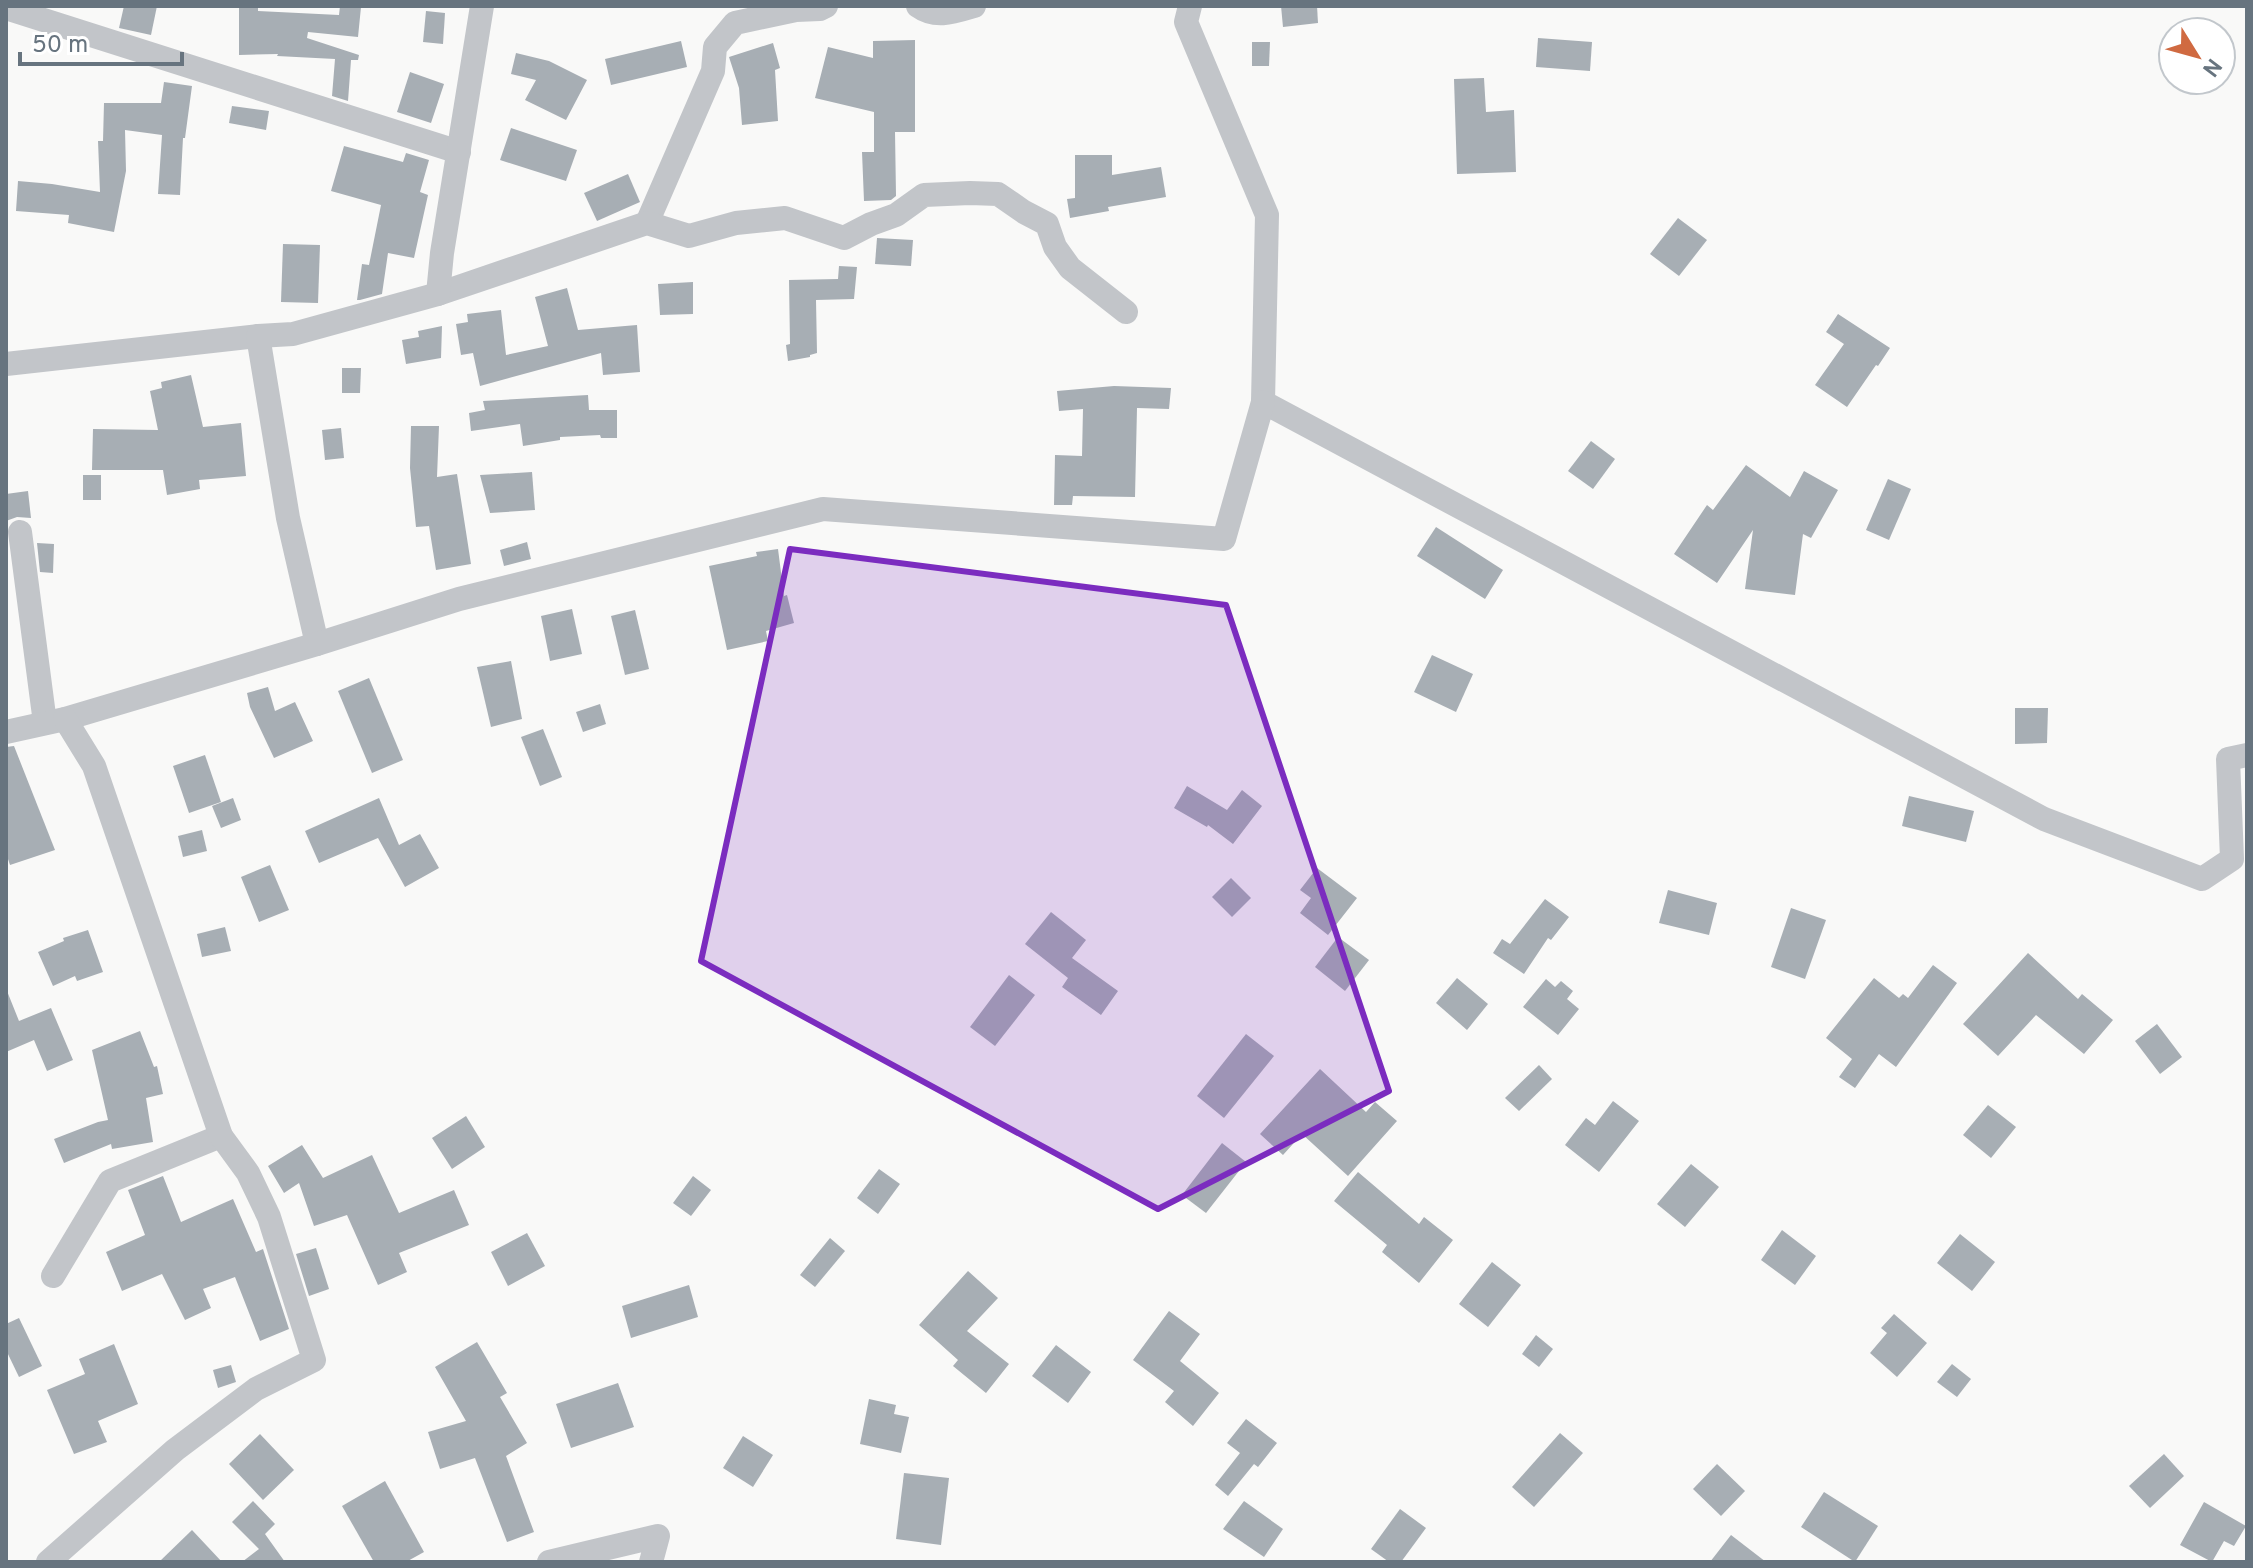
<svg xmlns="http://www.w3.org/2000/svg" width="2253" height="1568" viewBox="0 0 2253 1568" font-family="Overpass,sans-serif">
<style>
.building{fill:#a7aeb4}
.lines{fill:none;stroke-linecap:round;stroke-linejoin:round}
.minor{stroke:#c2c5c9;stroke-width:24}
.marked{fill:#7b2cbf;fill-opacity:0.2;stroke:#7b2cbf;stroke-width:6;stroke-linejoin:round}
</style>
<rect width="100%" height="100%" fill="#f9f9f8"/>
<g class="building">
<polygon points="124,6 157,6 151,35 119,28"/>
<polygon points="239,6 258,6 258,11 339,15 340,6 361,7 358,37 308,32 307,38 359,55 358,60 351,60 348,101 332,96 335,59 277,56 278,54 239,55"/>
<polygon points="1281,6 1317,6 1318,23 1283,27"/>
<polygon points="426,11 445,13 443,44 423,42"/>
<polygon points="1538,38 1592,42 1590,71 1536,67"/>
<polygon points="915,40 915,132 895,132 896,196 891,200 864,201 862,152 874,152 874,112 815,98 828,47 873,58 873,41"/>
<polygon points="681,41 687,67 611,85 605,59"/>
<polygon points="1252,42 1270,42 1269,66 1252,66"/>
<polygon points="773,43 780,68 775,70 778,121 742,125 739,88 729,57"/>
<polygon points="516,53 549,61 587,80 566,120 525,100 536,80 511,74"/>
<polygon points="410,72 444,84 431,123 397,112"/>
<polygon points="1484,78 1486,112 1514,110 1516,172 1457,174 1454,79"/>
<polygon points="164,82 192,86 185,138 183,138 180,195 158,194 162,135 125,130 126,171 114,232 68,223 69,215 16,211 18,181 52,184 100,192 98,141 103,141 104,103 161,103"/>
<polygon points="232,106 269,111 266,130 229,123"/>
<polygon points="511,128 577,150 566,181 500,160"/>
<polygon points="344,146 403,162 406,153 429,160 420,192 428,195 414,258 388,253 382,294 360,300 357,300 362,264 369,265 381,205 331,191"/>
<polygon points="1075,155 1112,155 1112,175 1161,167 1166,197 1108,207 1109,211 1070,218 1067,199 1075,198"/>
<polygon points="628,174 640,202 597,221 584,193"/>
<polygon points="1678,218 1707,240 1679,276 1650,254"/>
<polygon points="877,238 913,240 911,266 875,264"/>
<polygon points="283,244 320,245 318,303 281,302"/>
<polygon points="839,266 857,267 854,299 816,300 817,353 810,355 810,357 788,361 786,345 790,344 789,280 838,279"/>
<polygon points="693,282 693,314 660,315 658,284"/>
<polygon points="567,288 578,330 637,325 640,372 603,375 601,353 480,386 473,353 461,355 456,324 468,322 467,314 501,310 506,355 548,346 535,297"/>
<polygon points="1838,314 1890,348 1878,366 1876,365 1847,407 1815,385 1844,344 1826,332"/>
<polygon points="442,326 441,358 406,364 402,340 419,337 418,331"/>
<polygon points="342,368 361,368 360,393 342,393"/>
<polygon points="191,375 203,427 241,423 246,476 199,480 200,489 167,495 163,470 92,470 93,429 158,430 150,391 162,388 161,382"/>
<polygon points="1114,386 1171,388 1169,409 1137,408 1135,497 1073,496 1072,505 1054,505 1055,455 1082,456 1083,409 1059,411 1057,391"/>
<polygon points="588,395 589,410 617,410 617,438 601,438 600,435 560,437 560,440 523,446 520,424 471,431 469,413 485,410 483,401"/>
<polygon points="411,426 439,426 437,477 457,474 471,564 436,570 429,526 416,527 410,468"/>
<polygon points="341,428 344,458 325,460 322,430"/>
<polygon points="1591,441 1615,459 1593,489 1568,471"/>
<polygon points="1746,465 1790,497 1804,471 1838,490 1811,538 1803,534 1795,595 1745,589 1753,530 1717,583 1674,554 1707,505 1713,510"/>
<polygon points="532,472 535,510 490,513 480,475"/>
<rect x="83" y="475" width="18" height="25"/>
<polygon points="1888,479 1911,489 1889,540 1866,530"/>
<polygon points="28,491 31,518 17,517 6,521 6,494"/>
<polygon points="1436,527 1503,570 1485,599 1417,556"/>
<polygon points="527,542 531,559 504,566 500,550"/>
<polygon points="37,543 54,544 53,573 40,572"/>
<polygon points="778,549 784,596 787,595 794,623 766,631 768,641 727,650 709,566 757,556 756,552"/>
<polygon points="572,609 582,654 550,661 541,616"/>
<polygon points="635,610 649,669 625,675 611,616"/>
<polygon points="1432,655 1473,674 1456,712 1414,692"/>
<polygon points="511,661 522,719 491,727 477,667"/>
<polygon points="369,678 403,760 372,773 338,691"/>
<polygon points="268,687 275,711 295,702 313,741 274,758 250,707 247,693"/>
<polygon points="600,704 606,724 583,732 576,712"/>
<polygon points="2015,708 2048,708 2047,743 2015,744"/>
<polygon points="543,729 562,777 540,786 521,737"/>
<polygon points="14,746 55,850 10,865 6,853 6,747"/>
<polygon points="205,755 221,802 189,813 173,766"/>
<polygon points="1187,786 1227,810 1242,790 1262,806 1233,844 1208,825 1207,827 1174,808"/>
<polygon points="1909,796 1974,811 1966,842 1902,826"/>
<polygon points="233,798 241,820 221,828 212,806"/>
<polygon points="379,798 399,845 420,834 439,868 405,887 378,838 319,863 305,831"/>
<polygon points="202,830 207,851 183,857 178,836"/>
<polygon points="270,865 289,910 259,922 241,877"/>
<polygon points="1317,868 1357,898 1328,935 1300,913 1311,898 1300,890"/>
<polygon points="1231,878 1251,898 1232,917 1212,897"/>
<polygon points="1668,890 1717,903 1709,935 1659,923"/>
<polygon points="1545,899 1569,917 1551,940 1548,938 1524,974 1493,953 1502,939 1510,944"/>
<polygon points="1791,908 1826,920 1805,979 1771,967"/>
<polygon points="1051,912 1086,940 1072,958 1118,991 1101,1015 1062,987 1068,978 1025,944"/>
<polygon points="225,927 231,951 202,957 197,934"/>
<polygon points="88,930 103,972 77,981 75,976 53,986 38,952 64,941 63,938"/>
<polygon points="1338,937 1369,960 1345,991 1315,967"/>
<polygon points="2028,953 2078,999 2082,994 2113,1020 2084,1054 2036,1015 1998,1056 1963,1024"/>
<polygon points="1933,965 1957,983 1896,1067 1879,1054 1855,1088 1839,1077 1852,1059 1826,1038 1874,978 1899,998 1903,994 1908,998"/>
<polygon points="1009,975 1035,995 995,1046 970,1027"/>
<polygon points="1457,978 1488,1004 1467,1030 1436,1003"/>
<polygon points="1546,979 1555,987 1561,981 1573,991 1567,999 1579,1009 1558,1035 1523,1007"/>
<polygon points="7,991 19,1021 51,1008 73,1060 47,1071 34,1040 6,1052"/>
<polygon points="2157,1024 2182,1057 2160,1074 2135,1041"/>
<polygon points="140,1031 154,1067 157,1066 163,1094 146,1098 153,1142 112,1149 111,1144 64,1163 54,1139 98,1122 108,1120 92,1050"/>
<polygon points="1246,1034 1274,1056 1224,1118 1197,1096"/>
<polygon points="1539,1065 1552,1079 1519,1111 1505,1098"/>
<polygon points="1320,1069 1366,1112 1375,1102 1397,1121 1348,1176 1302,1134 1283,1155 1260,1134"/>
<polygon points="1613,1101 1639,1121 1599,1172 1565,1145 1586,1118 1595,1125"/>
<polygon points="1988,1105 2016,1127 1991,1158 1963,1135"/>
<polygon points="466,1116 485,1147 452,1169 432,1138"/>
<polygon points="1222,1143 1246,1162 1206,1213 1182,1195"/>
<polygon points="302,1145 323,1178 372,1155 399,1213 454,1190 469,1225 399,1253 407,1272 378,1285 347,1215 314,1226 299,1183 284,1193 268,1166"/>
<polygon points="1691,1164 1719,1187 1685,1227 1657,1204"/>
<polygon points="879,1169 900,1184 878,1214 857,1198"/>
<polygon points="1358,1172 1419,1224 1424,1217 1453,1240 1419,1283 1382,1252 1387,1245 1334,1201"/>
<polygon points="163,1176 181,1222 233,1199 256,1252 263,1249 289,1329 260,1341 235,1277 203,1289 211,1308 185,1320 162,1274 122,1291 106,1252 145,1235 128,1190"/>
<polygon points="693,1176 711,1190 691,1216 673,1203"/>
<polygon points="1782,1230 1816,1256 1795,1285 1761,1260"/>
<polygon points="527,1233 545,1266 508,1286 491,1252"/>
<polygon points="1960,1234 1995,1262 1972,1291 1937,1263"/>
<polygon points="830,1238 845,1251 815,1287 800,1275"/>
<polygon points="316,1248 329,1289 309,1296 296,1254"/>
<polygon points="1492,1262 1521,1285 1488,1327 1459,1304"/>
<polygon points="968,1271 998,1298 967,1331 1009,1364 986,1393 953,1366 958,1360 919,1325"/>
<polygon points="689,1285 698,1317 631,1338 622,1306"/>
<polygon points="1169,1311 1200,1334 1180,1361 1219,1393 1193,1426 1165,1402 1174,1391 1133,1360"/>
<polygon points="1894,1314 1927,1343 1897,1377 1870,1353 1887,1333 1881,1328"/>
<polygon points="19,1318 42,1366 19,1377 6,1350 6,1324"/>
<polygon points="1536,1335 1553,1349 1539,1367 1522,1354"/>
<polygon points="477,1342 507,1393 500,1397 527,1443 506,1456 534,1532 507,1542 475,1458 440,1469 428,1432 466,1421 435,1367"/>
<polygon points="114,1344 138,1404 98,1421 107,1442 74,1454 47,1390 85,1374 79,1359"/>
<polygon points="1056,1345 1091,1372 1068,1403 1032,1376"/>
<polygon points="1952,1364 1971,1379 1957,1397 1937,1382"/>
<polygon points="231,1365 236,1382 218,1388 213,1370"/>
<polygon points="618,1383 634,1427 571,1448 556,1404"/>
<polygon points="869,1399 896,1405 894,1414 909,1417 901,1453 860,1444"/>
<polygon points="1246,1419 1277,1443 1258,1467 1254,1464 1228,1496 1215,1485 1240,1453 1227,1443"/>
<polygon points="1560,1433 1583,1453 1534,1507 1512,1487"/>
<polygon points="260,1434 294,1470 263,1500 229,1464"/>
<polygon points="743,1436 773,1455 753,1487 723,1468"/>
<polygon points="2164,1454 2184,1476 2150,1508 2129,1486"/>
<polygon points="1717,1464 1745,1491 1721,1516 1693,1489"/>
<polygon points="904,1473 949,1478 941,1545 896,1539"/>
<polygon points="385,1481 424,1552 406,1562 374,1562 342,1506"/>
<polygon points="1824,1492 1878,1526 1855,1562 1801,1527"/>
<polygon points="253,1501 275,1524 265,1534 285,1562 242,1562 259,1549 232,1522"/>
<polygon points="1244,1501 1283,1529 1264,1557 1223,1529"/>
<polygon points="2204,1502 2246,1526 2234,1546 2224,1541 2212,1562 2180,1545"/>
<polygon points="1400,1509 1426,1528 1401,1562 1389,1562 1371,1549"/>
<polygon points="192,1530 222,1562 159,1562"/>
<polygon points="1731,1535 1766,1562 1710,1562"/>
</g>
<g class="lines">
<g class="minor">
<path d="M918 6C936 19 954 12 974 6"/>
<polyline points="1190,6 1186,22 1267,215 1263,402 2044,819 2202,879 2232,859 2228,759 2247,755"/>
<polyline points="6,8 459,152"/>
<polyline points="647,223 713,71 715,47 735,23 796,10 820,9 826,6"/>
<polyline points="438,294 647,223 689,236 736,223 785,218 844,238 871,224 896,215 924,195 970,193 998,194 1024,212 1047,224 1055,247 1070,268 1126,312"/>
<polyline points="6,364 258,336"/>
<polyline points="20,532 45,723"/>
<polyline points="317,644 288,518 258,336 293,334 438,294 442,253 482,6"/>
<polyline points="6,732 65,719 317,644 459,599 823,509 1224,539 1263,402"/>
<polyline points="53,1276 110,1181 221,1136"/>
<polyline points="48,1562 175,1450 256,1389 314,1360 269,1217 248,1173 221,1136 94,766 65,719"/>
<polyline points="549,1562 658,1536 651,1562"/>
</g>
</g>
<path class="marked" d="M790 549 1226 605 1389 1091 1158 1209 701 961Z"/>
<rect width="2253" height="1568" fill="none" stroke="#67747f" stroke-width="16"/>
<g transform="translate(2197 56) rotate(127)"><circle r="38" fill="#ffffff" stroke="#c2c7cc" stroke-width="2"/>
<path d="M0-6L14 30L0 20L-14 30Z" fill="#d06a41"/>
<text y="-12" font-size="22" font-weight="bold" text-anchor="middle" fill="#67747f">N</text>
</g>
<path d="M20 52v12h162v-12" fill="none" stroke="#67747f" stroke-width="4"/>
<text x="32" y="52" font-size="24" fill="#67747f" stroke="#ffffff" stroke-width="6" paint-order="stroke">50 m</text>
</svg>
